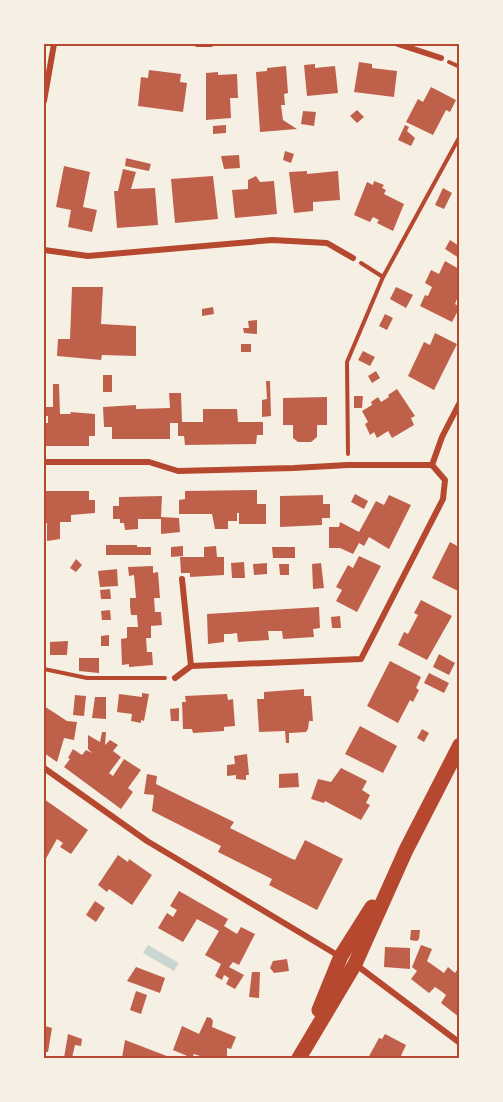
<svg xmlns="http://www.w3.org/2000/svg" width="503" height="1102" viewBox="0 0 503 1102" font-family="Ubuntu,sans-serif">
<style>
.water{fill:#c9d6d2}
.building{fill:#bf614a}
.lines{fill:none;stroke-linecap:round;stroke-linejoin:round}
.path{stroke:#b5482f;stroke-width:4}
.minor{stroke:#b5482f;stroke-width:6}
.primary{stroke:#b5482f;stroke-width:15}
.neatline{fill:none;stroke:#b5482f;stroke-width:2}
</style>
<rect width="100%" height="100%" fill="#f6efe4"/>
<polygon class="water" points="148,945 179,963 174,971 143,953"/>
<g class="building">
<polygon points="359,62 372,64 372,68 397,71 394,97 354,92"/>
<polygon points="315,64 315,68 335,66 338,93 307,96 304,65"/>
<polygon points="286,66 288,93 284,94 285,105 281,105 283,120 297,129 260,132 256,72 267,71 267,68"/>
<polygon points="149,70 181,74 180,82 187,83 183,112 138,106 141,77 148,78"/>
<polygon points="218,72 218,75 237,74 238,98 230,98 231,118 206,120 206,73"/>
<polygon points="431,87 456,100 450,112 446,110 433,135 406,122 418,99 423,102"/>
<polygon points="357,110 364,117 357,123 350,116"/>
<polygon points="303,111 316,112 314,126 301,124"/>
<polygon points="226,125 226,133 213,134 213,126"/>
<polygon points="405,125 409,127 407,131 415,138 411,146 398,140"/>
<polygon points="285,151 294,154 291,163 283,160"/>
<polygon points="239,155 240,168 224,169 221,156"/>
<polygon points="126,158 151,164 149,171 125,166"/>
<polygon points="64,166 90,172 83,207 97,210 92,232 68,227 71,210 56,207"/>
<polygon points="123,169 136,172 131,189 155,188 158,225 117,228 114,191 118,191"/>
<polygon points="307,171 307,174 338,171 340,200 313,202 313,211 294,213 289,172"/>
<polygon points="213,176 218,219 175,223 171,179"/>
<polygon points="256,176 260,182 274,181 277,214 235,218 232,190 248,189 248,180"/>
<polygon points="374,181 384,185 382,188 386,190 384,194 404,204 393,231 377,223 379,220 373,217 370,222 354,215 367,182 373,185"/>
<polygon points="443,188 452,193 444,209 435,205"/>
<polygon points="450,240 459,246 459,258 445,249"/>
<polygon points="445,261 459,269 459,294 455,304 460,307 452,322 420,306 425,295 428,296 432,287 425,283 431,270 439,274"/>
<polygon points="72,287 103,287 101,324 136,326 136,356 102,355 101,360 57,356 58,339 70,339"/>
<polygon points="396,287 413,295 406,308 390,299"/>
<polygon points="213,307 214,314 202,316 202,309"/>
<polygon points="385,314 393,318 387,330 379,326"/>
<polygon points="257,320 257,334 244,333 243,328 249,328 248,321"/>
<polygon points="435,333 457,344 434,390 408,376 424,342 430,345"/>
<rect x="241" y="344" width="10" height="8"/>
<polygon points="363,351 375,357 370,366 358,360"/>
<polygon points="376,371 380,378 372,383 368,376"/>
<rect x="103" y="375" width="9" height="17"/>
<polygon points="266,381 270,381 271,416 262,417 262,400 267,399"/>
<polygon points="53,384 59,384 60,414 71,414 70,412 95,414 95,436 89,436 89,446 44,446 44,423 48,423 48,416 46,416 45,407 53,407"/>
<polygon points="397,389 415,416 411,418 414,425 392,438 388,431 377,438 374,432 370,435 365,424 368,422 362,411 372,405 371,402 378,397 381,402 389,397 388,395"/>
<polygon points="169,393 181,393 182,422 203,422 203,409 237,409 238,422 263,422 263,435 257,435 256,444 185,445 184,436 178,436 178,423 170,423 170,439 112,439 112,427 104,427 103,407 136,405 136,409 170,408"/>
<polygon points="354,396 363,396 362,408 354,408"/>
<polygon points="327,397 327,425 317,425 317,437 311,442 298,442 293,438 293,425 283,425 283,398"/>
<polygon points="257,490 257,504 266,504 266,524 239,524 239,513 237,513 237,521 228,521 228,529 215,529 212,514 179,514 179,500 185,499 185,491"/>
<polygon points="44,491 89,491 89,500 95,500 95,513 71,515 71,522 60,522 60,539 47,541 47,523 44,523"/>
<polygon points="355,494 368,501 364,509 351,502"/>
<polygon points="323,495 323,504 330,504 330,518 322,518 322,525 280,527 280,496"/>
<polygon points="389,495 411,505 389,549 369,537 364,546 359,543 353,554 340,548 329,548 329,527 339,527 340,522 359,532 376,501 384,505"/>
<polygon points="162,496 161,517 179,518 180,532 161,534 161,519 138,519 138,529 125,530 124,523 120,523 120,519 113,519 113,506 119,506 119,497"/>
<polygon points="450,542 459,547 459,587 458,591 432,578"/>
<polygon points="106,545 137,545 137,547 151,547 151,555 106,555"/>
<polygon points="183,546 183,556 171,557 171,547"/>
<polygon points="216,546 217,557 224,557 224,575 190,577 190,573 181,573 180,557 204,557 204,547"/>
<polygon points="272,547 295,547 295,558 273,558"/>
<polygon points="359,556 381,566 357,612 336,601 342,590 336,587 348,565 353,568"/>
<polygon points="76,559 82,565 76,572 70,568"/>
<polygon points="244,562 245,578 232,578 231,563"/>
<polygon points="267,563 267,574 254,575 253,564"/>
<polygon points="321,563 324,588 313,589 312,564"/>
<polygon points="279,564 289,564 289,575 280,575"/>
<polygon points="153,566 153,573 158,572 160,598 154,598 155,612 161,612 162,625 151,626 151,638 146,638 147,652 152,652 153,665 129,667 129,664 122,665 121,639 127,638 127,627 138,627 137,615 131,615 130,606 130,598 136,598 134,575 129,576 128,567"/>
<polygon points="117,569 118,586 100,587 98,571"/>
<polygon points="110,589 111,599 101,599 100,590"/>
<polygon points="421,600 452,616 427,660 398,645 404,632 408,634 418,615 414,613"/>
<polygon points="319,607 320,628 313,629 314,637 283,639 282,631 268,631 269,640 238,642 237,633 230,634 224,634 224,642 208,644 207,614"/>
<polygon points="110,610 111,620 102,620 101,611"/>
<polygon points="340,616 341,628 332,628 331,617"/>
<polygon points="109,635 109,646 101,646 101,636"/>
<polygon points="68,641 67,655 50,655 50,642"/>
<polygon points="439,654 455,663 449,675 433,667"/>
<polygon points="79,658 99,658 99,673 79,671"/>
<polygon points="390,661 421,677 416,688 419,690 413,702 410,700 398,723 367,706"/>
<polygon points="429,673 449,683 444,693 424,683"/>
<polygon points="304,689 304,696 311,696 313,721 309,721 308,729 306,732 289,733 289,743 286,743 285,731 259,732 257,699 264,699 264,692"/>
<polygon points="142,693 149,694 144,721 141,720 141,723 131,721 132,714 117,712 119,694 142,697"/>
<polygon points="227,694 228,700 233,699 235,726 224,727 224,731 193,733 192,729 183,729 182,702 186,702 185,696"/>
<polygon points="75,695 86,696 84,716 73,715"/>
<polygon points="95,697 106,697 106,719 92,718"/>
<polygon points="44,706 67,721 77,722 74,740 64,738 57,762 44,753"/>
<polygon points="179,708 179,721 171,721 170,709"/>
<polygon points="360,726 397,746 383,773 345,754"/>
<polygon points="422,729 429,733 424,742 417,738"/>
<polygon points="102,732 106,732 105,745 110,740 118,745 113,751 121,757 109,773 113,776 124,759 141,770 128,788 133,792 121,809 64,767 70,759 68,758 73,749 82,755 86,750 92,753 88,749 88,735 100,742"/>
<polygon points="247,754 249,775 246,775 246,780 236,779 236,775 227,776 227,765 235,764 234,756"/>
<polygon points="341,768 367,781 362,790 370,795 366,803 370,805 361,820 325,801 324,803 311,799 318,779 331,782"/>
<polygon points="298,773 299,787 279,788 279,774"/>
<polygon points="147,774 157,776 156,784 234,822 230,828 290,858 295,860 305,840 343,859 317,910 269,885 272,879 218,852 221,846 152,811 154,795 144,794"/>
<polygon points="44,799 88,830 71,854 60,847 63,843 57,839 44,862"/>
<polygon points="118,855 128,862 129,859 152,875 132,905 109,889 107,892 98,885"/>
<polygon points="179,891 228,919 224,926 237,934 241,927 255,934 239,965 233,962 229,967 244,975 235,989 226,984 229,978 224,975 222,980 215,976 221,964 205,955 219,931 197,919 183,942 158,928 167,913 173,917 177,910 170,906"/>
<polygon points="95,901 105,908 96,922 86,915"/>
<polygon points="411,930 420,930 419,939 417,941 410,940"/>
<polygon points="421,945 432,949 427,961 444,973 448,967 455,973 459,967 459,1017 441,1003 446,995 441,991 435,987 429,993 411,979 417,971 412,967"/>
<polygon points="385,947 410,948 410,969 384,967"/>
<polygon points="287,959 289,971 274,973 270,968 273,961"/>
<polygon points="136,967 165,978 160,993 127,981"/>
<polygon points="252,972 260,972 259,998 249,997"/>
<polygon points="136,991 147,995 141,1014 130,1010"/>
<polygon points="207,1017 211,1018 213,1021 212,1027 236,1037 231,1049 227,1048 227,1058 206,1058 194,1054 192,1058 173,1050 182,1026 199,1034"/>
<polygon points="45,1026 52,1028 48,1052 44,1052"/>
<polygon points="68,1034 82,1039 81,1046 75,1045 72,1058 64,1058"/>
<polygon points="385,1034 406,1045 400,1058 368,1058 379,1038 382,1039"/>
<polygon points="125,1040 172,1058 122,1058"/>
</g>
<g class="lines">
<g class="path">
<polyline points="449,62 460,67"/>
<polyline points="361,263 383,277"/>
<polyline points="348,454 347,362 383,277 460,136"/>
<polyline points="44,669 87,678 165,678"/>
</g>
<g class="minor">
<polyline points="197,44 211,44"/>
<polyline points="398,44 441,58"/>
<polyline points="44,101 54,44"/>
<polyline points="44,250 88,256 272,240 327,243 353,258"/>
<polyline points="44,462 149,462 178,471 294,468 348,465 432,465 445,480 443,499 361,659 191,666 175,678"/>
<polyline points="432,465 442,437 460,402"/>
<polyline points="182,579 191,666"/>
<polyline points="44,768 147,841 339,956"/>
<polyline points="355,964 460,1043"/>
</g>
<g class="primary">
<polyline points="319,1010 341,956 372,907"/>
<polyline points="299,1058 355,964 406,850 460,745"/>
</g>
</g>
<rect width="503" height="1102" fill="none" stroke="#f6efe4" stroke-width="90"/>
<rect x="45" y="45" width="413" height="1012" class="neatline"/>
</svg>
